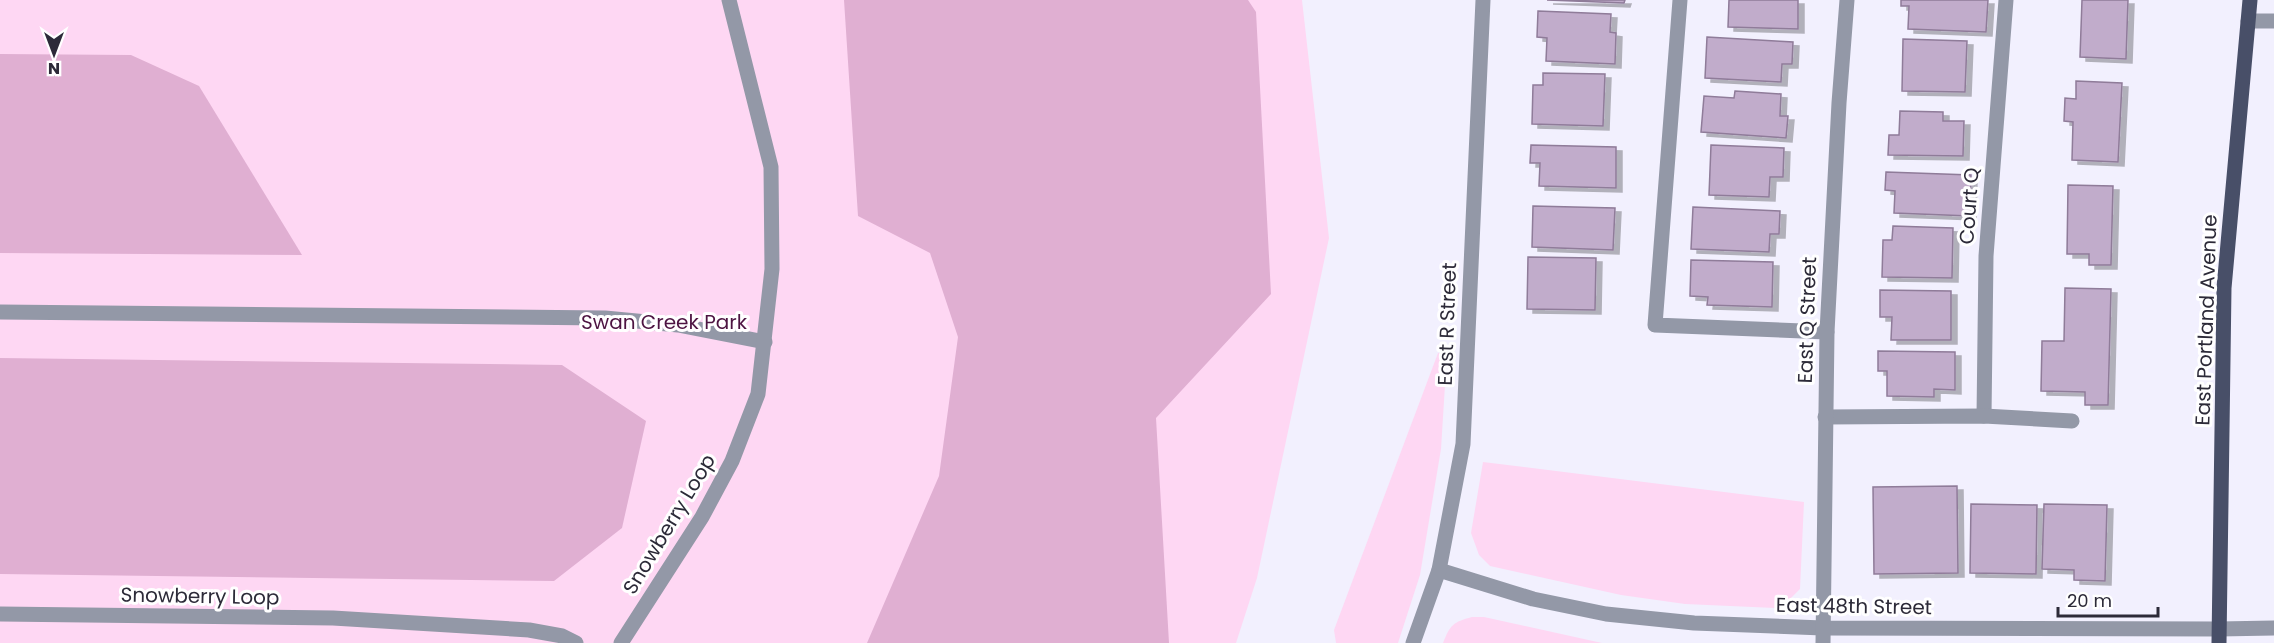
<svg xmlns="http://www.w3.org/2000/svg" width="2274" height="643" viewBox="0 0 2274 643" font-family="Poppins,sans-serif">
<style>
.green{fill:#fed7f3}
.forest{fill:#e0afd2}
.building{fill:#c1accb;stroke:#8f7b99;stroke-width:1.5;filter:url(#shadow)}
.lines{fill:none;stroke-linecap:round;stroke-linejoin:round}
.service{stroke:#9398a7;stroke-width:15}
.pedestrian{stroke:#9398a7;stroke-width:15}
.minor{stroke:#9398a7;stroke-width:15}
.tertiary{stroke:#9398a7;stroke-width:15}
.primary{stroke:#484f68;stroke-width:15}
.labels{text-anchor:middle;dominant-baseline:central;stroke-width:6;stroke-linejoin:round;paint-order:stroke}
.street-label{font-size:20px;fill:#2c2a38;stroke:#fff}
.park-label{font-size:20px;fill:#4d1442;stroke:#fff}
</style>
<defs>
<filter id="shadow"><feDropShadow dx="6" dy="4" stdDeviation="0" flood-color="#0004"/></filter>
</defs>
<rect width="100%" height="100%" fill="#f2f0fe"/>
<g class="green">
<polygon points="0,0 1302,0 1329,238 1257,578 1236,643 0,643"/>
<polygon points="1438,353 1447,353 1441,449 1420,575 1398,643 1336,643 1334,630"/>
<polygon points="1483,462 1804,502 1800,589 1788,601 1775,608 1685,604 1621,595 1490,566 1479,555 1471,533"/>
<path d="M1472 617H1484L1602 643H1443C1450 625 1453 622 1472 617Z"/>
</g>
<g class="forest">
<polygon points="844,0 1248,0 1256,12 1271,294 1156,418 1169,643 867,643 939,476 958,337 930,253 858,216"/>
<polygon points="0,54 131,55 199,86 302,255 0,253"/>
<polygon points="0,358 562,365 646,421 622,528 554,581 0,574"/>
</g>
<g class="building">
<polygon points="1547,0 1625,0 1624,3"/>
<polygon points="1729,0 1798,0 1798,29 1728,27"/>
<polygon points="1901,0 1988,0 1986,32 1908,29 1909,6 1901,6"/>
<polygon points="2082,0 2128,0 2126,59 2080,57"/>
<polygon points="1538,11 1611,14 1610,32 1616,33 1615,64 1546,61 1547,38 1537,37"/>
<polygon points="1707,37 1793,42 1792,64 1782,64 1781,82 1705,78"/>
<polygon points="1903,39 1967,41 1965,92 1902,91"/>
<polygon points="1543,73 1605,74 1603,126 1532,124 1533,85 1543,85"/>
<polygon points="2076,81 2122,83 2118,162 2072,160 2073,122 2064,121 2065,98 2076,99"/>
<polygon points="1735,91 1781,94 1780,116 1788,116 1786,138 1701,132 1704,96 1734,98"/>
<polygon points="1900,111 1943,112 1943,121 1964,121 1963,156 1888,155 1889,135 1899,135"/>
<polygon points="1531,145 1616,147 1616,188 1539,186 1540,163 1530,163"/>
<polygon points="1711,145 1784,148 1783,177 1770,177 1769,197 1709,195"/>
<polygon points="1886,172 1971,175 1970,216 1894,213 1895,191 1885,190"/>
<polygon points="2068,185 2113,186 2111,265 2089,265 2089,254 2067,254"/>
<polygon points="1533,206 1615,208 1613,250 1532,247"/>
<polygon points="1693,207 1780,211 1779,234 1770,234 1769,252 1691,249"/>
<polygon points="1893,226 1953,228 1952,278 1882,277 1883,240 1892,240"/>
<polygon points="1528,257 1596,258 1595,310 1527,309"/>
<polygon points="1691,260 1773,262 1772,307 1707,305 1708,297 1690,296"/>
<polygon points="2065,288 2111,289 2108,405 2085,405 2085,392 2041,391 2042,341 2064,341"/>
<polygon points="1880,290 1951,291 1951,340 1891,340 1892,317 1880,317"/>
<polygon points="1878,351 1955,352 1955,390 1934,389 1934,397 1887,396 1887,371 1878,371"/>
<polygon points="1957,486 1958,573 1874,574 1873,487"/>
<polygon points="1971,504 2037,505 2036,574 1970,573"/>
<polygon points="2044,504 2107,505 2105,581 2074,580 2074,570 2042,569"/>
</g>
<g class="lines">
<g class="service">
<polyline points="1680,0 1655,325 1827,332"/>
<polyline points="2248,21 2274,21"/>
</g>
<g class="pedestrian">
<polyline points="0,312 605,318 678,325 765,342"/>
<polyline points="0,614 333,618 529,630 562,636 576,643"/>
<polyline points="621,643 702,517 732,461 758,394 772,269 771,167 729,0"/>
</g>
<g class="minor">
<polyline points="1984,416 1986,256 2006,0"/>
<polyline points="1825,417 1984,416 2072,421"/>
<polyline points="1439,570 1533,599 1606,614 1694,623 1823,628 2219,629"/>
<polyline points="1413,643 1439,570 1463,444 1483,0"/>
<polyline points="1823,643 1827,332 1839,103 1847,0"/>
</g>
<polyline class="tertiary" points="2219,629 2274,628"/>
<polyline class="primary" points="2219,643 2224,288 2250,0"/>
</g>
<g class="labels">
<g class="street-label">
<text transform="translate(1969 206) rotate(-86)">Court Q</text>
<text transform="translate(1807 320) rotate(-88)">East Q Street</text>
<text transform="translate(2206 320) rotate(-88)">East Portland Avenue</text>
<text transform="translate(1447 324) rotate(-88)">East R Street</text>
<text transform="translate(669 524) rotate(-59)">Snowberry Loop</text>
<text transform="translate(200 596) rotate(1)">Snowberry Loop</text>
<text transform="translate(1854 606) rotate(1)">East 48th Street</text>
</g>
<g class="park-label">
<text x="664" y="322">Swan Creek Park</text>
</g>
</g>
<g transform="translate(54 54) rotate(180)" stroke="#ffffff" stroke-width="4.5" paint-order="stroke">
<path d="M0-4.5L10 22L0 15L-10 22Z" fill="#2c2a38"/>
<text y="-9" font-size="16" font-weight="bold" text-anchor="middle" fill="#2c2a38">N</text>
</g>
<path d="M2058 607v9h100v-9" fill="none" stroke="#2c2a38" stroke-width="3"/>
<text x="2067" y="607" font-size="18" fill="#2c2a38" stroke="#ffffff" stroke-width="4.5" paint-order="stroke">20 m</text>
</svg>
